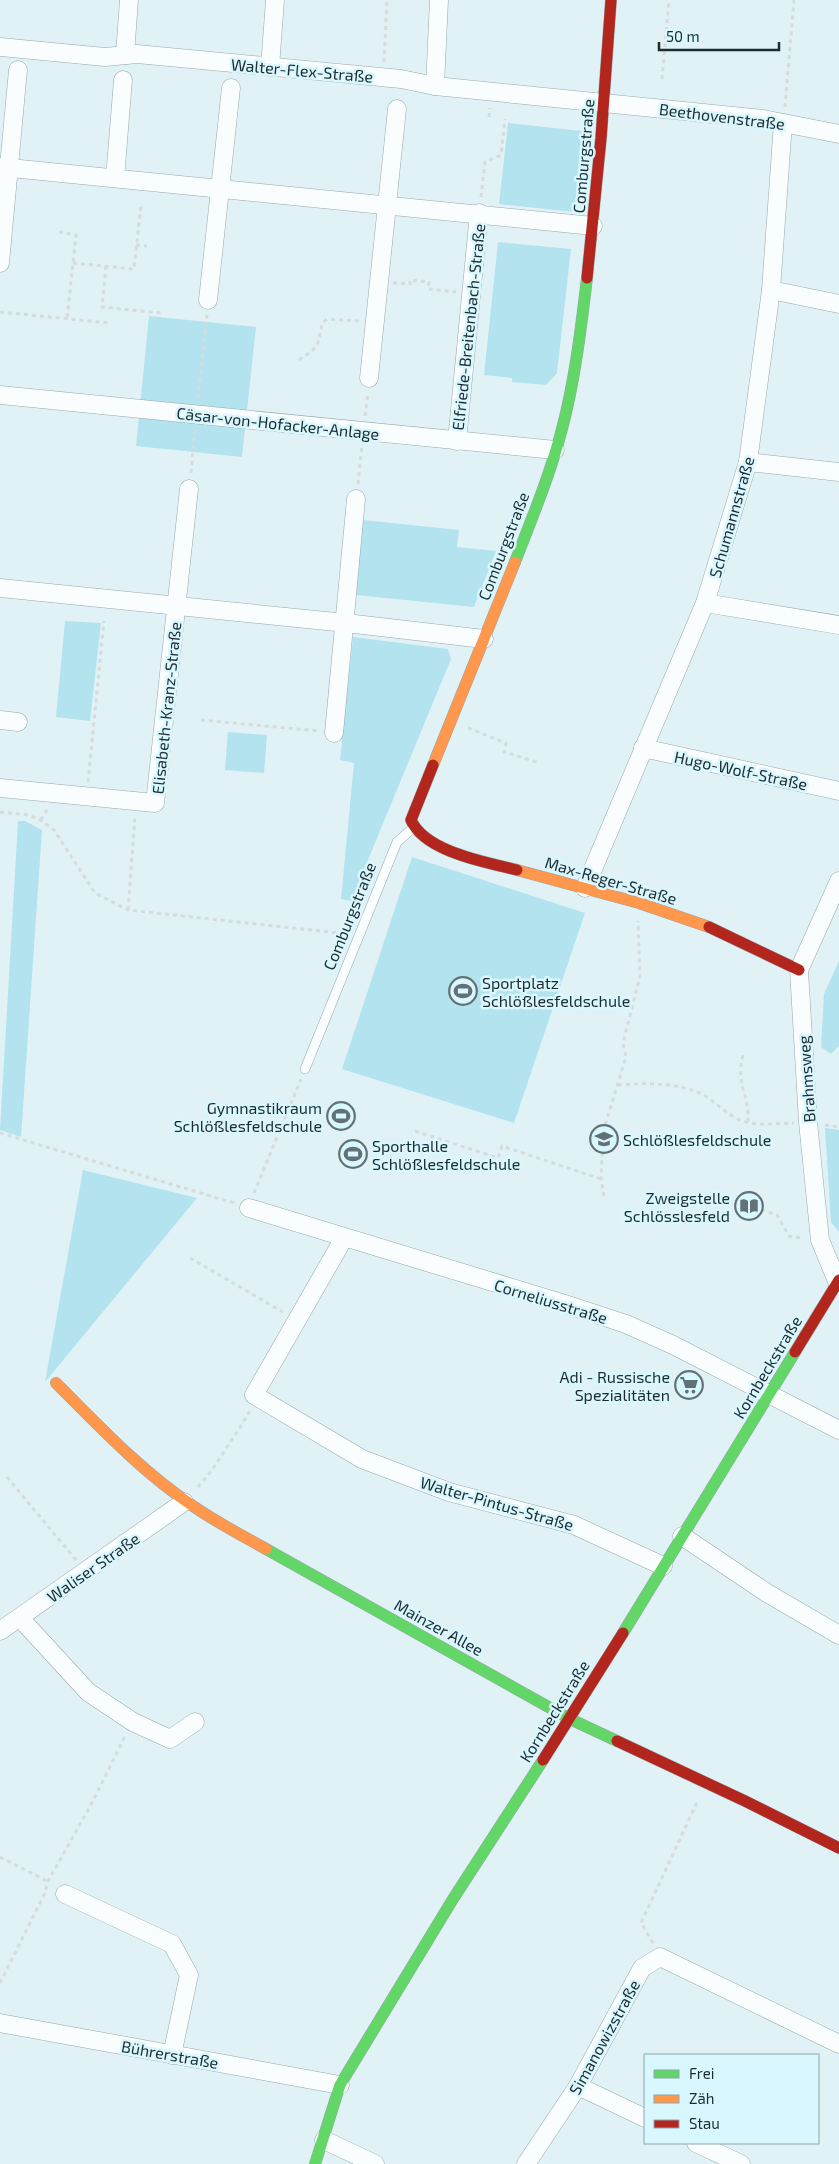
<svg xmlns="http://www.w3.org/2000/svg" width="839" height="2164" viewBox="0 0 839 2164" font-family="'Exo 2',sans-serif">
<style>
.green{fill:#b3e3ee}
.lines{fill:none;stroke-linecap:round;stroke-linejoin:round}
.lane-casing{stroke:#99a7ab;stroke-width:10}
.street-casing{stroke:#99a7ab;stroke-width:19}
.fast-casing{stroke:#99a7ab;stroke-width:12}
.slow-casing{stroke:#99a7ab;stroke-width:12}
.jam-casing{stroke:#99a7ab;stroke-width:12}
.path{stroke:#d6dbdc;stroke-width:3;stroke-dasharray:4 4;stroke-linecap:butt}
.lane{stroke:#fafdfe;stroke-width:9}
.street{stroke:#fafdfe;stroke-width:18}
.fast{stroke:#63d668;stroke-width:11}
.slow{stroke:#ff974d;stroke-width:11}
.jam{stroke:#b3261e;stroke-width:11}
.labels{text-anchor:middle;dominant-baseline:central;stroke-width:5;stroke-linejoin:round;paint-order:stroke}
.street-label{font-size:16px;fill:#1e2c30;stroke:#d9f7fe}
.poi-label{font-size:16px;fill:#1e2c30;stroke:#d9f7fe;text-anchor:start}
</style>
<rect width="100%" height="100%" fill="#e1f2f6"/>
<g class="green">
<polygon points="508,123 582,131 575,212 499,204"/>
<polygon points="498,242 571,249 557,373 546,385 512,382 512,378 484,375"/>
<polygon points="149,316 256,327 242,457 136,446"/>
<polygon points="363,520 459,530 457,547 496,551 474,607 356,595"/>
<polygon points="65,621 101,623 90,721 56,717"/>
<polygon points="353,637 448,649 451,659 351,901 341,899 354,763 340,760"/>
<polygon points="228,732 267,735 264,773 225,770"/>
<polygon points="18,821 25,821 42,830 21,1137 0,1130"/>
<polygon points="412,857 585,913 514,1123 342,1069"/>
<polygon points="839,961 839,1046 831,1054 821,1047 824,994"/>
<polygon points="825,1128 839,1130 839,1232 831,1222"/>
<polygon points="83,1170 197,1198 45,1382"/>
</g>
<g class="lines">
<defs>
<polyline id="lane" points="305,1069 397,842 413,828"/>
<g id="street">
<polyline points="0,47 105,57 137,54 401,79 435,86 763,119 839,134"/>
<polyline points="125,55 129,0"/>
<polyline points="270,67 275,0"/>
<polyline points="435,86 439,0"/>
<polyline points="0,167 593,226"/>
<polyline points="115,178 123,80"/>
<polyline points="0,263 18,70"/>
<polyline points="771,290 839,304"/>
<polyline points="208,300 231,88"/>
<polyline points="369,378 397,109"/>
<polyline points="0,395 555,450"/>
<polyline points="457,441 479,213"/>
<polyline points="748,462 839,472"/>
<polyline points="0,588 346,623 484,639"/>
<polyline points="705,603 839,625"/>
<polyline points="0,720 18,722"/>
<polyline points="334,733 356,499"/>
<polyline points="643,748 839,791"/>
<polyline points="0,788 155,803 189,489"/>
<polyline points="585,888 705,603 748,462 771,290 783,123"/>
<polyline points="249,1208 565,1304 626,1324 673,1345 839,1430"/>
<polyline points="344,1238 254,1395 362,1459 449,1492 574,1525 663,1566"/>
<polyline points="837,1281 820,1240 808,1122 799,970 839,881"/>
<polyline points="682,1536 767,1593 839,1635"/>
<polyline points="20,1618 88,1692 133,1722 170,1739 195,1722"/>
<polyline points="0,1631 184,1502"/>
<polyline points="65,1894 172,1944 189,1975 172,2055"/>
<polyline points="0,2023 340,2085"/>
<polyline points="578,2086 645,2118"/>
<polyline points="324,2140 375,2164"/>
<polyline points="696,2143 741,2164"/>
<polyline points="526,2164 578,2086 642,1968 660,1957 839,2044"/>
</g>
<g id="fast">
<path d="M515 562C532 518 550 475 562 429 575 380 581 328 587 278"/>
<polyline points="266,1549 570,1719 617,1741"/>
<polyline points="623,1633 795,1352"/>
<polyline points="315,2164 340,2085 453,1899 543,1760"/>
</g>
<g id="slow">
<polyline points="433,765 515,562"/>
<polyline points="517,870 639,903 709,927"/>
<path d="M56 1383C99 1426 142 1472 193 1506 216 1522 241 1535 266 1549"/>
</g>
<g id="jam">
<polyline points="587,278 601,138 611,0"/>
<path d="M433 765 411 820C425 852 486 862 517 870"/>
<polyline points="709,927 799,970"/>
<polyline points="795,1352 839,1280"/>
<polyline points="617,1741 745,1801 839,1848"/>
<polyline points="543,1760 623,1633"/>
</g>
</defs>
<use href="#lane" class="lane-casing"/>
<use href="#street" class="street-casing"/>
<use href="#fast" class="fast-casing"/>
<use href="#slow" class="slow-casing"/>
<use href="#jam" class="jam-casing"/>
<g class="path">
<polyline points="384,62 387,0"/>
<polyline points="662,79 669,0"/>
<polyline points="785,107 794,0"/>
<polyline points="489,117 490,108"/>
<polyline points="481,197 485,162 501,155 505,119"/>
<polyline points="59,232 76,235 67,319"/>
<polyline points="136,245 147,246"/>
<polyline points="73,263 134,269 141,204"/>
<polyline points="106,266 102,307 161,313"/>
<polyline points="393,283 410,284 410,280 429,282 428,289 456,292"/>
<polyline points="0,312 109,323"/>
<path d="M299 360C322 345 316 346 323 322L328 319 359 321"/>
<polyline points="198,398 207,315"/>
<polyline points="365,416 368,393"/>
<polyline points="191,473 195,430"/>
<polyline points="358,484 362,445"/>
<polyline points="201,720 318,731"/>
<polyline points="468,728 506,743 504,752 537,762"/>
<polyline points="88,782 104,621"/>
<polyline points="0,812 28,815 41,820 54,830 95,893 128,910 348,934"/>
<polyline points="41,820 48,808"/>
<polyline points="128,910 135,816"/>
<path d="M743 1055C735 1085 750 1095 748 1122"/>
<path d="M618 1085C647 1083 674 1082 702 1094 715 1101 726 1114 740 1120 756 1127 777 1123 794 1123"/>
<polyline points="825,1125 839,1127"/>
<polyline points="415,1131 498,1158 502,1146 601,1179"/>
<polyline points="0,1133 234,1203"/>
<polyline points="254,1193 301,1079"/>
<polyline points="604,1196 601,1179 603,1132 626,1057 623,1043 640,976 638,921"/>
<polyline points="761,1210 777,1215 789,1236 804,1238"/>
<polyline points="190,1258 283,1312"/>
<polyline points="7,1477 76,1560"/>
<polyline points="198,1487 212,1470 248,1415 250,1409"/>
<polyline points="0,1857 49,1882"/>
<polyline points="653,1943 641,1923 698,1800"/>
<polyline points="0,1983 44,1895 48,1881 92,1803 125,1736"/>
</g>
<use href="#lane" class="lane"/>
<use href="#street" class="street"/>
<use href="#fast" class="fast"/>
<use href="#slow" class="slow"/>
<use href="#jam" class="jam"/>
</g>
<defs>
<symbol id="stadium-ring" viewBox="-11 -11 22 22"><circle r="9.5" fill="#d9f7fe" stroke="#627175" stroke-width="1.5"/><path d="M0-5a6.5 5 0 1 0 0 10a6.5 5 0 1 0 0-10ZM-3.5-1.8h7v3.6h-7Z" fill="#627175"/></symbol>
<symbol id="school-ring" viewBox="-11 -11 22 22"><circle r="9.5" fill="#d9f7fe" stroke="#627175" stroke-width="1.5"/><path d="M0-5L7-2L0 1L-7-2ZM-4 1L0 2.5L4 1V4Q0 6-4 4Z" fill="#627175"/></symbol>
<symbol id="library-ring" viewBox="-11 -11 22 22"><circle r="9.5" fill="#d9f7fe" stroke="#627175" stroke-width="1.5"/><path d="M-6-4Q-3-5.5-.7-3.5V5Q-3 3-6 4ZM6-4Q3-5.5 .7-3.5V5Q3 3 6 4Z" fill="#627175"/></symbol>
<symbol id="supermarket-ring" viewBox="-11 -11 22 22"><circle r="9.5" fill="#d9f7fe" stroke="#627175" stroke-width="1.5"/><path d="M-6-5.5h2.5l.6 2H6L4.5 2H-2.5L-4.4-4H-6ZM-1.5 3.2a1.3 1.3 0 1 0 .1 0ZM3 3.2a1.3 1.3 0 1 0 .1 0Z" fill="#627175"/></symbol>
</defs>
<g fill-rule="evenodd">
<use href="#stadium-ring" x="447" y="975" width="32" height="32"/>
<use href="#stadium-ring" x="325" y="1100" width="32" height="32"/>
<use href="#school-ring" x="588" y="1123" width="32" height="32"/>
<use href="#stadium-ring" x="337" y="1138" width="32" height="32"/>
<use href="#library-ring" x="733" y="1190" width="32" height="32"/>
<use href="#supermarket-ring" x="673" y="1369" width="32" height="32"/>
</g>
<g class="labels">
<g class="street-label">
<text transform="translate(302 70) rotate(5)">Walter-Flex-Straße</text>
<text transform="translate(722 116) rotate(7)">Beethovenstraße</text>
<text transform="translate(583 156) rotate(-85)">Comburgstraße</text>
<text transform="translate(468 327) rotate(-84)">Elfriede-Breitenbach-Straße</text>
<text transform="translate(278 423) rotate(6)">Cäsar-von-Hofacker-Anlage</text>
<text transform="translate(731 517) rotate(-74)">Schumannstraße</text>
<text transform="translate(503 546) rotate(-69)">Comburgstraße</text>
<text transform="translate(166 708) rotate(-84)">Elisabeth-Kranz-Straße</text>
<text transform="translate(741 770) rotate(12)">Hugo-Wolf-Straße</text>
<text transform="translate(611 880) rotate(16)">Max-Reger-Straße</text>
<text transform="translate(349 916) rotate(-68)">Comburgstraße</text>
<text transform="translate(806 1079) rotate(-94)">Brahmsweg</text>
<text transform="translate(551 1301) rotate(17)">Corneliusstraße</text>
<text transform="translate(767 1367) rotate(-59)">Kornbeckstraße</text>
<text transform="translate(497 1503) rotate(16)">Walter-Pintus-Straße</text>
<text transform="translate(93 1567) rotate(-35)">Waliser Straße</text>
<text transform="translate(439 1627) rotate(29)">Mainzer Allee</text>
<text transform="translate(554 1711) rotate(-58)">Kornbeckstraße</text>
<text transform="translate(604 2037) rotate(-61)">Simanowizstraße</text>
<text transform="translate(170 2054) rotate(10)">Bührerstraße</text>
</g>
<g class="poi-label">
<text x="482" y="982">Sportplatz<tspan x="482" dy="18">Schlößlesfeldschule</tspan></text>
<text x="322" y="1107" text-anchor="end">Gymnastikraum<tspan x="322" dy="18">Schlößlesfeldschule</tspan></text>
<text x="623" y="1139">Schlößlesfeldschule</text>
<text x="372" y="1145">Sporthalle<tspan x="372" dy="18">Schlößlesfeldschule</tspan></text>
<text x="730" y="1197" text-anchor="end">Zweigstelle<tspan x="730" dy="18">Schlösslesfeld</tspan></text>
<text x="670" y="1376" text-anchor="end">Adi - Russische<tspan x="670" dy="18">Spezialitäten</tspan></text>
</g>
</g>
<rect x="644" y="2054" width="175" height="90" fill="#d9f7fe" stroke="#8ea6ac"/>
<rect x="654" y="2070" width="25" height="8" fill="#63d668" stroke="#8ea6ac"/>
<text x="689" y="2079" font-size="15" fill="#1e2c30">Frei</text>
<rect x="654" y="2095" width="25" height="8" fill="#ff974d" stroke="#8ea6ac"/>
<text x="689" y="2104" font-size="15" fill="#1e2c30">Zäh</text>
<rect x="654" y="2120" width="25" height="8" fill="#b3261e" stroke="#8ea6ac"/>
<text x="689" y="2129" font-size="15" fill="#1e2c30">Stau</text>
<path d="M659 42v8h120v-8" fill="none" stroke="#1e2c30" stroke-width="2.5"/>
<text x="666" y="42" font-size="15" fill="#1e2c30" stroke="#d9f7fe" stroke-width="4" paint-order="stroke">50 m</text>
</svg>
